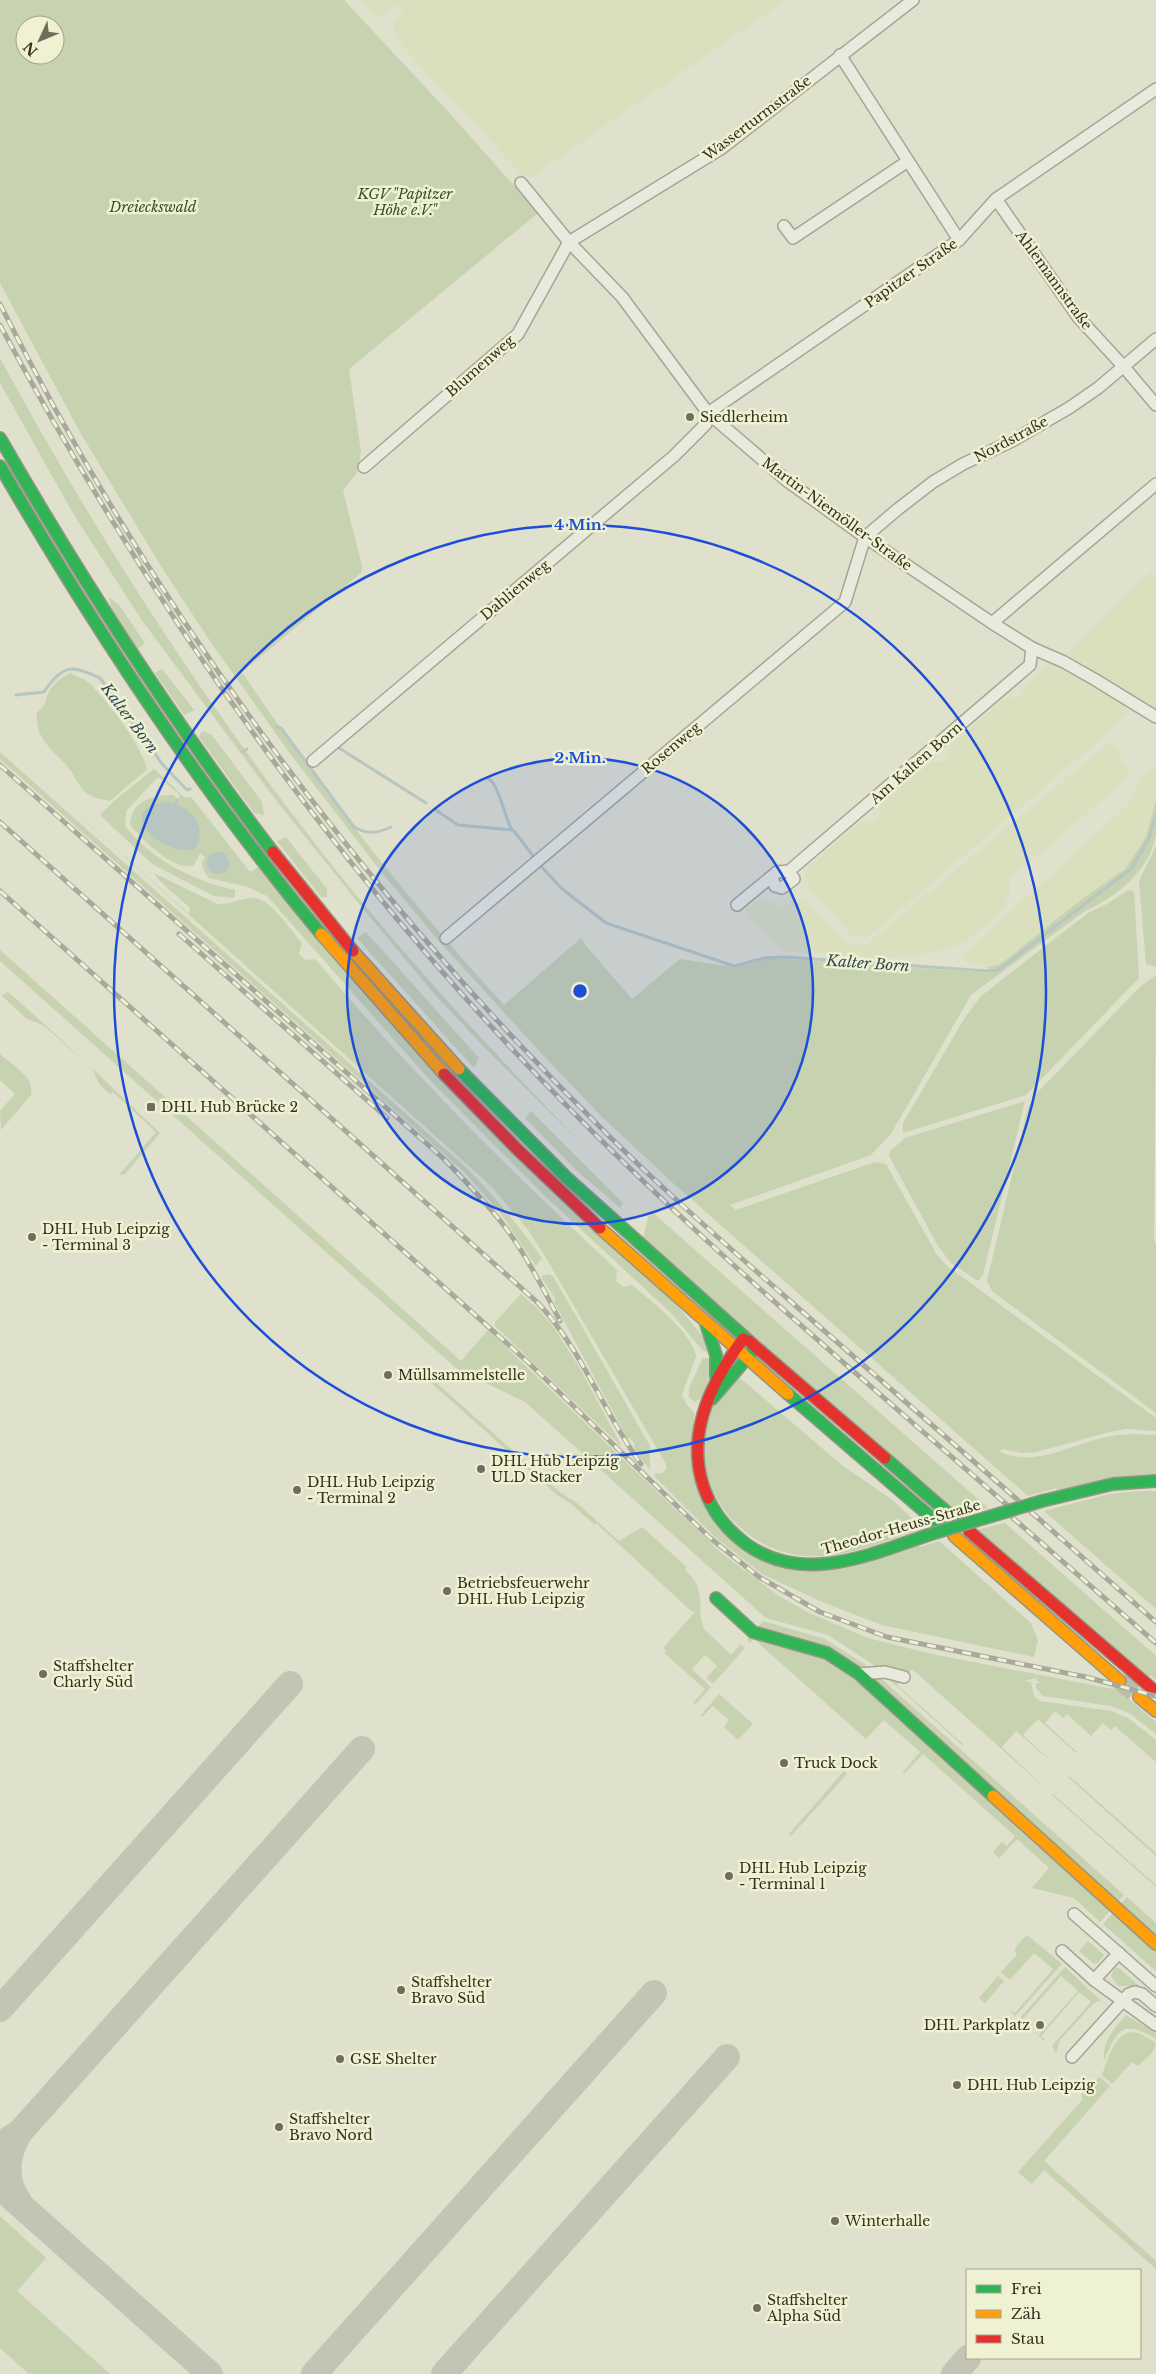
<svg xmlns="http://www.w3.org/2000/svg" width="1156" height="2374" viewBox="0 0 1156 2374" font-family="'Libre Baskerville',serif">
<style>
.farmland{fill:#dadfbe}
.green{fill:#c6d2b0;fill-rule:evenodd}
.water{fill:#b7c6c1}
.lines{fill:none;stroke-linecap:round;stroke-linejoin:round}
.stream{stroke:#b7c6c1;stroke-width:3}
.taxiway{stroke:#c4c4b4;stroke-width:26}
.primary-tunnel{stroke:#bdbea9;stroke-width:18;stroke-dasharray:18 9;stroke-linecap:butt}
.street-casing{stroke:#a5a596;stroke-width:14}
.fast-casing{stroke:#959585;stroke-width:14}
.slow-casing{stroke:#959585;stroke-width:14}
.jam-casing{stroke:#959585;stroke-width:14}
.street{stroke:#e8eadd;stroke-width:11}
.fast{stroke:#30b455;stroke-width:11}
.slow{stroke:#ff9f0a;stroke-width:11}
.jam{stroke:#e5322d;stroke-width:11}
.rail-casing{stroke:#a8a89d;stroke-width:5}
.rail{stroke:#eff1d3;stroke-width:3;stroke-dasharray:9;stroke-linecap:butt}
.fast-bridge-casing{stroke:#959585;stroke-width:14;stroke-linecap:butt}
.fast-bridge{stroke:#30b455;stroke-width:11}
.ring{fill:none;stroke:#1d4ed8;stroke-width:2.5}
.poi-dot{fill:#6f6e5c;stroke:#eff1d3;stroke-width:2}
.labels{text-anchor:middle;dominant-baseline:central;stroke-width:5;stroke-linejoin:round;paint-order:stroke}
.street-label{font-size:14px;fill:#33301f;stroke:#eff1d3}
.park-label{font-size:14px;font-style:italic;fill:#374d28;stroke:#eff1d3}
.poi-label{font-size:14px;fill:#33301f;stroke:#eff1d3;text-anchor:start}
.water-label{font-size:15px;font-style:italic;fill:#304851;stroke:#eff1d3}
.centre{fill:#1d4ed8;stroke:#eff1d3;stroke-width:2.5}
.ring-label{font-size:15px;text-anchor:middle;font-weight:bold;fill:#1d4ed8;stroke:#eff1d3;stroke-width:5;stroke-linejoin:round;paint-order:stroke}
</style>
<rect width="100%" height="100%" fill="#dfe1cc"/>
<g class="farmland">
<polygon points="359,0 786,0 531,177 522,175 397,40 393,24 403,13 394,4 379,18"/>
<polygon points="1150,572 1156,577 1156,710 1067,654"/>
<polygon points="1050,665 1071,674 1120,701 1129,709 1097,742 868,937 852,936 809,887 805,876 808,867 859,823 871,822 879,816 881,803 931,762 943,762 948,756 948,748 1003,700 1020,696 1025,686"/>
<polygon points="1110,742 1130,770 1120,783 1058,839 1010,877 1010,893 1003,908 966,942 931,953 883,958 785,951 749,919 745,910 761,897 780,907 804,898 848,945 866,945"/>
<polygon points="1156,767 1156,800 1146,837 1125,869 1082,899 998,965 987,967 972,964 962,956 1128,805 1141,778 1150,769"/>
</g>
<g class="green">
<path d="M0 0H344L454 118 538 213 349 369 361 452 358 471 343 491 362 566 361 573 242 672C320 789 409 901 504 1005L581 938 588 948 632 999 680 959 734 967 764 959H787L991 973 987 967 998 965 1008 958 1082 899 1125 869 1146 837 1156 800C1156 811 1156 824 1156 835 1149 872 1116 897 1085 911L971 995 891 1134 871 1155 730 1205 736 1210 875 1162 886 1164 937 1255 947 1266 1156 1418V1431L1127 1429 1109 1432 1037 1452 1021 1453 1004 1449 999 1451C1032 1468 1069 1446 1102 1438 1120 1433 1138 1434 1156 1435V1474L1057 1490 1056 1488 1028 1496 673 1183 601 1116 541 1053 437 939 383 874 291 755 212 644 164 571 81 434 0 283ZM25 25H55V55H25Z"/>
<path d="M0 358C93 530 199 695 320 850 403 956 495 1055 589 1151L484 1047 436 996 360 905 275 799 143 622 74 515 0 383Z"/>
<polygon points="109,597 119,605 145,643 138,649 111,607"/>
<polygon points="162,669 194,710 184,715 155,673"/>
<path d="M70 673C76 676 83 678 88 682 106 699 142 746 147 769L110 801C100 799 91 798 84 791 79 786 75 777 71 771 55 750 35 742 37 713 49 701 43 704 49 692 53 683 62 678 70 673Z"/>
<polygon points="202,731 212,735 262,802 264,815 254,813 199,737"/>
<path d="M0 745 189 914 190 908 160 881 154 873 217 904C230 905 240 898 253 898 271 898 290 930 302 943L299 954 305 960 315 959C409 1070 511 1172 617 1270L616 1281 623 1287 632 1285C650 1300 693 1333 696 1356L682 1395 686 1404 694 1412 696 1485 768 1563 917 1545 920 1547 939 1541 1031 1623 1038 1640 1034 1657 882 1625 822 1602 762 1574 715 1537 655 1477 654 1473 660 1474 666 1470V1464L545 1256 529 1231 492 1187Z"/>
<path d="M0 752 468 1169C495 1197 519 1226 542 1258L536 1266 501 1214 465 1173 0 759Z"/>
<path d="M154 769 184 797 192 798 250 872 258 867 680 1309 704 1338 709 1353 702 1350 672 1314 545 1196 427 1077 267 896 248 887 209 878C203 871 200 865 205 857L200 853 194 865C174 872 141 839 130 824 132 800 153 795 174 795L178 800 180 795 160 778H157L126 811 125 826C152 860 193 881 235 890V898L214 896 152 864 100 815 114 801Z"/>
<polygon points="286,837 327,889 327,897 321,897 277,841"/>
<polygon points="1156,846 1156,967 1146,964 1139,881"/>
<polygon points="1129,890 1134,892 1139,978 1026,1095 903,1133 903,1123 964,1019 981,996 1088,913 1105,905"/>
<polygon points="366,932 479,1058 474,1068 357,938"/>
<polygon points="0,950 461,1361 488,1330 720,1552 779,1596 809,1613 868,1638 932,1654 1118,1690 1156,1722 1156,1734 1129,1713 1111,1706 1043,1696 1036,1688 1036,1683 1042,1683 1038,1682 1036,1678 1024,1681 1031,1682 1034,1696 1040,1701 1111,1711 1128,1718 1156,1740 1156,1762 1115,1726 1111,1730 1103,1723 1091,1736 1067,1714 1063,1718 1055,1711 1045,1723 1077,1752 1076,1753 1038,1719 1023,1735 1061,1770 1016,1731 1002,1747 1045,1788 912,1669 897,1685 964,1745 963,1746 871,1663 828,1635 766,1618 525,1402 457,1369 0,961"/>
<polygon points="1156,975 1154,1240 1156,1244 1156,1413 992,1291 987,1281 1028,1108 1034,1096 1140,987"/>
<path d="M8 992C61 1037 110 1086 160 1133L125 1174 119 1175 156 1132 113 1092 110 1094 99 1084 92 1068 43 1025 27 1019 1 995 4 994 7 996 5 993Z"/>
<path d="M0 1054C11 1064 36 1078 31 1095L1 1130 0 1111 15 1094 0 1080Z"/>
<polygon points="1025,1101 983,1275 978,1281 951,1263 938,1246 889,1156 890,1151 905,1138"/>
<polygon points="531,1111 623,1203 620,1208 576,1170 525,1118"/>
<polygon points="652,1212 988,1508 959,1516 643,1239 648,1218"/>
<polygon points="547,1274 553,1276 650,1446 650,1470 634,1449 635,1444 631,1439 627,1438 554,1302 555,1298 542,1279 542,1276"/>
<polygon points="521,1294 538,1309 554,1328 579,1367 622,1447 495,1326 495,1322"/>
<polygon points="703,1358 711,1358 712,1367 702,1398 694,1402 689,1397 689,1388"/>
<path d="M739 1377 843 1466 891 1499 924 1529C887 1539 850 1558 808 1556 738 1553 684 1479 710 1412 715 1398 728 1388 739 1377Z"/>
<path d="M431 1378 561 1493 577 1503 619 1541 642 1527 687 1567 685 1570C709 1592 695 1605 704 1629L731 1655 741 1644 745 1648 713 1684 706 1678 717 1666 705 1655 692 1669 711 1687 696 1704 693 1703 705 1689 664 1653 666 1650 663 1648 695 1612 691 1611 596 1523 595 1525 570 1503 558 1496 429 1381Z"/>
<polygon points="1138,1491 1156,1491 1156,1609 1044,1511 1110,1494"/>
<polygon points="1005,1523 1156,1656 1156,1680 1151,1675 1149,1677 976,1530"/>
<polygon points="763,1621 825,1639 867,1666 1124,1895 1100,1922 1074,1898 1032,1888 1049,1868 1017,1839 999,1858 993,1852 1002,1842 1007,1846 1015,1836 923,1754 904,1774 903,1772 920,1752 884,1720 866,1739 754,1639 750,1643 747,1640"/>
<polygon points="719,1694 753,1724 738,1740 724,1727 729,1720 713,1706 702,1717 701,1715"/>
<polygon points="844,1771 847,1774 791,1836 789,1834"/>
<polygon points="1069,1776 1156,1853 1156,1856 1068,1777"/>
<polygon points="1053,1794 1156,1885 1156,1887 1052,1795"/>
<polygon points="1127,1897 1156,1923 1156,1971 1103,1924"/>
<polygon points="1027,1935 1062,1964 1015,2016 1009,2009 1015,2013 1053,1969 1034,1953 1010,1980 1001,1972 1017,1955 1015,1951 1016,1946"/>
<polygon points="1088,1941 1104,1955 1098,1963 1093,1963 1079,1951"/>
<polygon points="1065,1967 1102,2002 1098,2001 1093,2004 1060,2040 1056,2053 1052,2046 1091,2002 1079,1992 1041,2036 1045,2040 1043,2040 1034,2031 1039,2035 1078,1991 1061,1976 1022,2020 1028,2025 1019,2019"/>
<polygon points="1115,1968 1119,1968 1139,1986 1118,1986 1111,1976"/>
<polygon points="998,1976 1004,1981 985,2003 979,1998"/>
<path d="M1126 2015 1156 2033V2039C1123 2019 1117 2029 1104 2061 1102 2041 1114 2029 1126 2015Z"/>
<path d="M1130 2032 1139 2033 1156 2043C1154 2054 1145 2059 1138 2066L1132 2062 1112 2084 1102 2075C1108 2060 1113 2037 1130 2032Z"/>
<polygon points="1100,2077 1110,2086 1044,2161 1156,2261 1156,2269 1044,2170 1032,2184 1018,2172 1083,2099 1081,2095 1084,2092 1086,2093 1090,2085"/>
<polygon points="0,2216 46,2258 17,2291 110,2374 29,2374 0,2348"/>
</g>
<g class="water">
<path d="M166 802C190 805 209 826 195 849 165 858 110 810 166 802Z"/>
<circle cx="218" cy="863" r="11"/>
</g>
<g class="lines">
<g class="stream">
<path d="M16 695 44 692C62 665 71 664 100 678L163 765 187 790 190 789"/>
<path d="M277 727 281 728 354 827C367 835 378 833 391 827"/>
<polyline points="339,748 426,803"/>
<polyline points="242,752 247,749"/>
<path d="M487 778C499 782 504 817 512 830"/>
<polyline points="176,803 177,800"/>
<polyline points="436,810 458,825 513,830 534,857"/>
<polyline points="541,866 561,888 606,923 734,966 764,958 785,957 988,971 998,970 1009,962 1132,868 1149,838 1156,814"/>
</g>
<g class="taxiway">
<polyline points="0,2009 290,1684"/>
<polyline points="20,2132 362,1749"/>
<path d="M0 2145 20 2132C6 2156 3 2180 20 2203"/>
<polyline points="0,2187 210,2374"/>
<polyline points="314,2374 654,1993"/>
<polyline points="444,2374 727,2057"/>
<polyline points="954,2374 968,2358"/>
</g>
<polyline class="primary-tunnel" points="1120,1681 1139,1697"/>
<defs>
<g id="street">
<polyline points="840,55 959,240"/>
<polyline points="521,183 569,242 622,297 708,413 786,480 865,537 992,623 1032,648 1064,662 1094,679 1156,717"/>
<polyline points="996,199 1078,317 1124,367 1156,405"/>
<polyline points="784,226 793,238 908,161"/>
<polyline points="708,413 959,240 996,199 1156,89"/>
<polyline points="364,467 518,334 569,242 722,148 913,0"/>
<polyline points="992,623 1156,484"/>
<polyline points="313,761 674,456 706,424 708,413"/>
<polyline points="772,877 775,886 782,888 794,879 789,871"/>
<polyline points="737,905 777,872 789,871 1030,665 1032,648"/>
<polyline points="446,938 845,602 865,537 898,509 933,482 963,464 1012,441 1069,408 1098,388 1156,339"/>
<polyline points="859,1674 885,1672 904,1677"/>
<polyline points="1074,1914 1156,1986"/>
<polyline points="1062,1951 1094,1980 1156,2025"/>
<polyline points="1094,1980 1119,1953"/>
<polyline points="1072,2057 1129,1994 1135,1992 1142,1994 1156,2006"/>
</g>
<g id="fast">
<path d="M0 438C83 582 172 720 273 852"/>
<path d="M0 466C95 630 199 788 321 934"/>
<polyline points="459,1069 567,1178 749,1341"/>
<polyline points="706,1324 716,1355 716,1377"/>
<polyline points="788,1394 940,1525"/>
<polyline points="712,1399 755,1349"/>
<polyline points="885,1458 956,1520"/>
<path d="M708 1498C716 1516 730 1532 746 1544 803 1585 869 1555 928 1535"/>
<polyline points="1042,1501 1113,1484 1156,1481"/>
<polyline points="716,1598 753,1632 827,1653 859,1674 993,1796"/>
</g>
<g id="slow">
<polyline points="321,934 444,1074"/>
<polyline points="353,951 459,1069"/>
<polyline points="600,1228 788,1394"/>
<polyline points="954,1536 1120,1681"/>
<polyline points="1139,1697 1156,1711"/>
<polyline points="993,1796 1156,1944"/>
</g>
<g id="jam">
<polyline points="273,852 353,951"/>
<polyline points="444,1074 517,1149 600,1228"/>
<polyline points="749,1341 885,1458"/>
<path d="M708 1498C682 1441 709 1385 743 1339"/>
<polyline points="969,1531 1155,1691"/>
</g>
</defs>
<use href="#street" class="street-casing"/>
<use href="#fast" class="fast-casing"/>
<use href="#slow" class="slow-casing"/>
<use href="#jam" class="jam-casing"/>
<use href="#street" class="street"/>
<use href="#fast" class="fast"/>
<use href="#slow" class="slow"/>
<use href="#jam" class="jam"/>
<defs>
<g id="rail">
<path d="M0 304C153 609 360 890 603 1130 665 1192 731 1249 797 1307 871 1371 945 1436 1019 1501"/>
<path d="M0 325C152 609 338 874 565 1104 704 1246 858 1374 1007 1505"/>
<path d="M0 765 444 1159C466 1182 489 1205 508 1231 528 1259 544 1290 560 1321"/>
<path d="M0 822 537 1302C582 1349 603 1412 641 1464"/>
<polyline points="0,891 529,1363 709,1537 759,1577 820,1612 887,1637 1086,1677 1156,1696"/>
<polyline points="179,934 387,1118"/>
<polyline points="1031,1512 1156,1622"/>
<polyline points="1013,1518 1156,1643"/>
</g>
</defs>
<use href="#rail" class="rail-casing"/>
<use href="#rail" class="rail"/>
<defs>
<polyline id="fast-bridge" points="928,1535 1042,1501"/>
</defs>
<use href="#fast-bridge" class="fast-bridge-casing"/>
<use href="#fast-bridge" class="fast-bridge"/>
</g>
<circle cx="580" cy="991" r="233" fill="#1d4ed8" fill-opacity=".12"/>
<g class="ring">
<circle cx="580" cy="991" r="233"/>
<circle cx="580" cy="991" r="466"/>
</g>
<g class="poi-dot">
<circle cx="690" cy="417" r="5"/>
<rect x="146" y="1102" width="10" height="10" rx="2.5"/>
<circle cx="32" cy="1237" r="5"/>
<circle cx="388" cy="1375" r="5"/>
<circle cx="481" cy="1469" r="5"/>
<circle cx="297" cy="1490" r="5"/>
<circle cx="447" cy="1591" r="5"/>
<circle cx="43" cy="1674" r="5"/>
<circle cx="784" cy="1763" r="5"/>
<circle cx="729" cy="1876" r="5"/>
<circle cx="401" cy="1990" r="5"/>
<circle cx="1040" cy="2025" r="5"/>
<circle cx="340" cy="2059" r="5"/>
<circle cx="957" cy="2085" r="5"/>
<circle cx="279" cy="2127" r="5"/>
<circle cx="835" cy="2221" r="5"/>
<circle cx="757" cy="2308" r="5"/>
</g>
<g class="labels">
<g class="street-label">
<text transform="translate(757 118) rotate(-37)">Wasserturmstraße</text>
<text transform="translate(911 273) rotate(-35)">Papitzer Straße</text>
<text transform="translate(1054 280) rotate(54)">Ahlemannstraße</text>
<text transform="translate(480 366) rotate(-41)">Blumenweg</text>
<text transform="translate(1011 439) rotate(-28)">Nordstraße</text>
<text transform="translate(837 514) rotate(36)">Martin-Niemöller-Straße</text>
<text transform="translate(515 590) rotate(-40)">Dahlienweg</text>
<text transform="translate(671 748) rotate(-40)">Rosenweg</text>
<text transform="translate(916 763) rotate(-41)">Am Kalten Born</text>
<text transform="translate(901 1527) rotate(-16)">Theodor-Heuss-Straße</text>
</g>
<g class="park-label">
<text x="405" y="194">KGV "Papitzer<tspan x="405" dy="16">Höhe e.V."</tspan></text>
<text x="153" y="207">Dreieckswald</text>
</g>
<g class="poi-label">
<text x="700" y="417">Siedlerheim</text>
<text x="161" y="1107">DHL Hub Brücke 2</text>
<text x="42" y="1229">DHL Hub Leipzig<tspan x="42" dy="16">- Terminal 3</tspan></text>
<text x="398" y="1375">Müllsammelstelle</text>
<text x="491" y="1461">DHL Hub Leipzig<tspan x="491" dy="16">ULD Stacker</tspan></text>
<text x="307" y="1482">DHL Hub Leipzig<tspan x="307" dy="16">- Terminal 2</tspan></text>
<text x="457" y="1583">Betriebsfeuerwehr<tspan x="457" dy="16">DHL Hub Leipzig</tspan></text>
<text x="53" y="1666">Staffshelter<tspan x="53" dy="16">Charly Süd</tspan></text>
<text x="794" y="1763">Truck Dock</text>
<text x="739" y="1868">DHL Hub Leipzig<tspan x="739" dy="16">- Terminal 1</tspan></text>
<text x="411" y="1982">Staffshelter<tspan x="411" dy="16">Bravo Süd</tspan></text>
<text x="1030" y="2025" text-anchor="end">DHL Parkplatz</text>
<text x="350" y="2059">GSE Shelter</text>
<text x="967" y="2085">DHL Hub Leipzig</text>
<text x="289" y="2119">Staffshelter<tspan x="289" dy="16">Bravo Nord</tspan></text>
<text x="845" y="2221">Winterhalle</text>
<text x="767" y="2300">Staffshelter<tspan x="767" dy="16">Alpha Süd</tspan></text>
</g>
<g class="water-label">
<text transform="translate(130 718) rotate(53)">Kalter Born</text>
<text transform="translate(868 963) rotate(4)">Kalter Born</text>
</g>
</g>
<circle cx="580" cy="991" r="8" class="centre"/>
<g class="ring-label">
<text x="580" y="530">4 Min.</text>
<text x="580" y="763">2 Min.</text>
</g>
<rect x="966" y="2269" width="175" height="90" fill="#eff1d3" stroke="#a4a48b"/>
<rect x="976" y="2285" width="25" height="8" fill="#30b455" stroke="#a4a48b"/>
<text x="1011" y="2294" font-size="15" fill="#33301f">Frei</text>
<rect x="976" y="2310" width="25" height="8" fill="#ff9f0a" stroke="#a4a48b"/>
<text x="1011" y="2319" font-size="15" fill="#33301f">Zäh</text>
<rect x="976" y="2335" width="25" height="8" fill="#e5322d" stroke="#a4a48b"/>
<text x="1011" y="2344" font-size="15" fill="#33301f">Stau</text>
<g transform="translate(40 40) rotate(226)"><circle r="24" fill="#eff1d3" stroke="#a4a48b"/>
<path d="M0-4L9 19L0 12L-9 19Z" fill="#6f6e5c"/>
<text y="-8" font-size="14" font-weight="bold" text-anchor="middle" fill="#33301f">N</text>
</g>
</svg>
